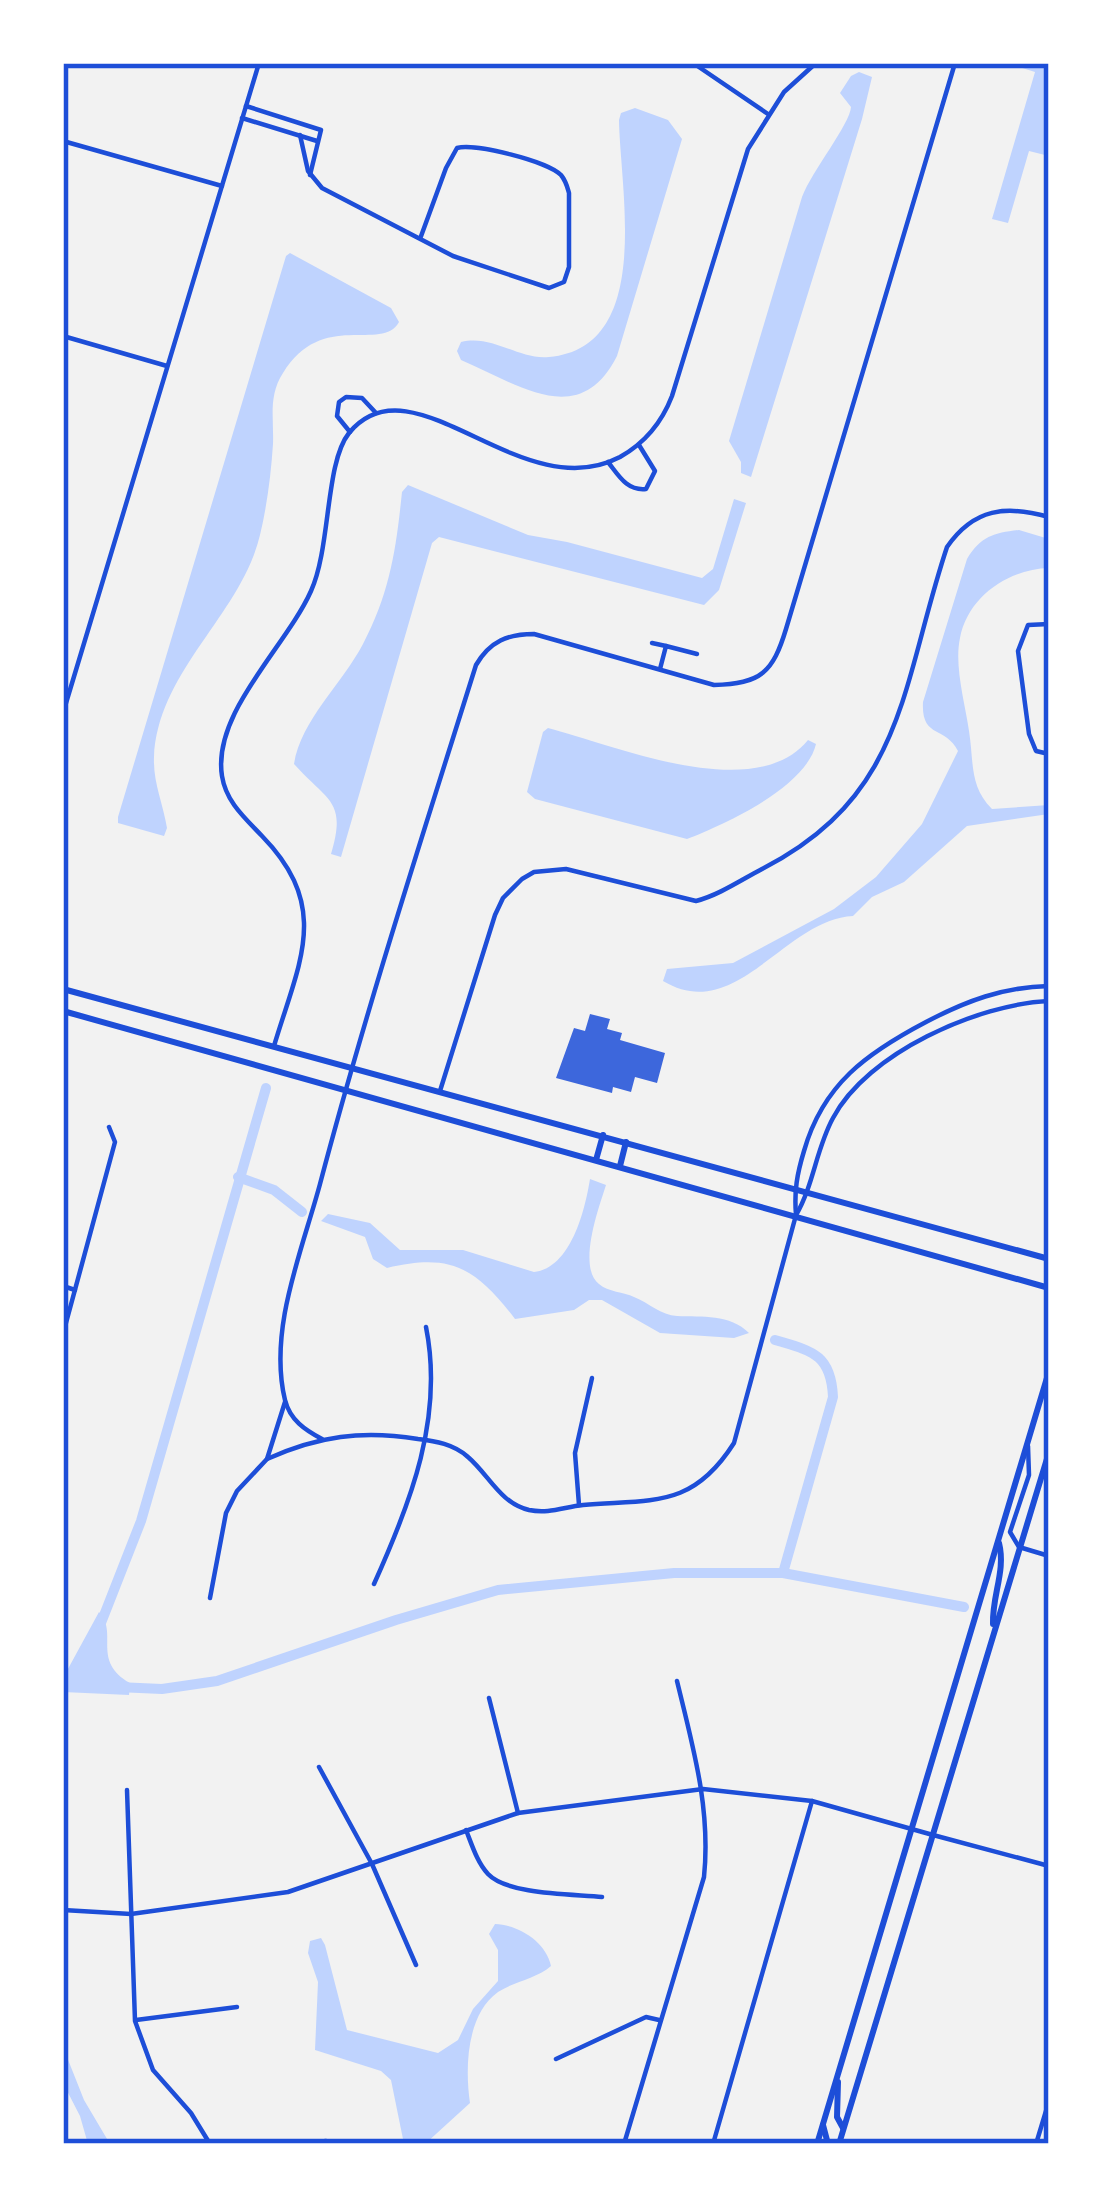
<svg xmlns="http://www.w3.org/2000/svg" width="1112" height="2207" viewBox="0 0 1112 2207" font-family="'PT Sans',sans-serif">
<style>
.water{fill:#bfd3fe}
.lines{fill:none;stroke-linecap:round;stroke-linejoin:round}
.canal{stroke:#bfd3fe;stroke-width:10}
.building{fill:#3d67dc}
.minor{stroke:#1d4ed8;stroke-width:4.5}
.tertiary{stroke:#1d4ed8;stroke-width:4.5}
.primary{stroke:#1d4ed8;stroke-width:6}
.neatline{fill:none;stroke:#1d4ed8;stroke-width:4.5}
</style>
<rect width="100%" height="100%" fill="#f2f2f2"/>
<g class="water">
<polygon points="1006,63 1049,63 1049,156 1029,151 1008,223 992,219 1035,72"/>
<path d="M859 72 872 77 862 119 751 477 741 473V462L729 441 802 197C812 171 850 124 851 107L840 93 851 76Z"/>
<path d="M635 108 668 120 682 139 617 356C579 431 518 384 461 360L457 351 461 342C493 334 518 360 549 357 654 348 620 190 619 120L621 113Z"/>
<path d="M290 253 391 308 399 322C382 353 322 309 283 373 268 396 274 419 273 444 271 474 267 506 260 535 241 615 158 670 154 757 153 783 163 803 167 828L164 836 118 823V817L286 256Z"/>
<path d="M408 485 528 535 567 542 702 578 713 569 734 499 746 503 719 590 704 605 439 537 432 543 341 857 331 854C347 800 328 802 294 764 301 720 342 684 363 644 390 592 396 550 402 492Z"/>
<path d="M1019 530 1049 539V568C1009 569 968 596 960 638 954 666 965 703 969 731 974 762 969 786 992 809L1049 805V814L967 826 904 882 872 897 853 916C785 919 736 1025 663 981L667 969 733 963 834 909 876 877 922 824 958 751C945 725 921 739 923 702L967 559C981 536 994 533 1019 530Z"/>
<path d="M548 728C617 746 755 805 808 740L816 744C806 787 726 824 687 839L535 799 527 792 543 732Z"/>
<path d="M590 1179 606 1185C599 1207 577 1267 599 1284 608 1292 624 1292 634 1297 649 1303 661 1315 677 1316 702 1317 730 1314 749 1333L734 1338 660 1333 602 1300H589L574 1310 515 1319C475 1267 451 1253 387 1268L373 1259 365 1237 321 1221 328 1214 370 1223 400 1250H463L534 1272C571 1268 585 1210 590 1179Z"/>
<path d="M99 1612C119 1633 91 1661 130 1683L129 1695 63 1692V1678Z"/>
<path d="M495 1924C519 1925 546 1942 551 1966 536 1979 515 1981 498 1992 466 2015 465 2069 470 2103L425 2144H404L391 2080 381 2071 315 2050 318 1982 308 1953 310 1941 321 1938 325 1945 347 2030 438 2053 458 2040 473 2009 498 1981V1950L489 1934Z"/>
<polygon points="63,2047 84,2100 110,2144 88,2144 80,2116 63,2083"/>
</g>
<g class="lines">
<g class="canal">
<polyline points="238,1177 274,1190 302,1212"/>
<path d="M775 1340C812 1351 831 1354 833 1397L783 1573"/>
<polyline points="101,1623 141,1521 266,1088"/>
<polyline points="117,1687 162,1689 217,1681 396,1620 498,1590 674,1573 783,1573 964,1607"/>
</g>
</g>
<polygon class="building" points="590,1014 610,1019 607,1029 622,1033 620,1040 665,1053 657,1083 635,1077 631,1092 613,1087 612,1093 556,1078 574,1028 585,1031"/>
<g class="lines">
<g class="minor">
<polyline points="693,63 768,114"/>
<polyline points="246,106 321,130 310,175"/>
<polyline points="242,118 317,141"/>
<path d="M300 135 308 171 322 188 453 256 549 288 564 282 569 267V193C567 186 566 181 561 175 547 161 475 143 457 148L446 168 420 239"/>
<polyline points="63,141 222,186"/>
<polyline points="63,336 167,366"/>
<polyline points="350,432 337,416 339,402 346,397 362,398 376,413"/>
<path d="M608 462C619 476 627 491 646 489L655 471 639 445"/>
<polyline points="1049,624 1028,625 1018,651 1029,734 1036,751 1049,754"/>
<polyline points="652,643 666,646"/>
<polyline points="660,669 666,646 697,654"/>
<path d="M274 1046C299 962 332 908 262 836 245 818 226 802 222 776 212 713 286 647 311 591 331 547 325 463 349 433 413 355 521 509 620 457 645 443 662 422 672 396L748 149 784 92 816 63"/>
<path d="M440 1091 495 915 503 898 522 879 534 872 566 869 696 901C719 895 741 880 762 869 906 795 901 685 947 547 974 508 1006 505 1049 517"/>
<path d="M796 1215C794 1191 797 1174 804 1151 823 1084 867 1053 926 1022 966 1001 1003 987 1049 986"/>
<polyline points="63,1286 75,1290"/>
<polyline points="63,1334 115,1142 109,1127"/>
<path d="M322 1439C305 1430 290 1420 285 1400 268 1330 302 1251 320 1184 366 1010 422 837 476 665 490 641 508 634 534 634L714 685C761 684 773 672 786 629L955 63"/>
<polyline points="1028,1446 1029,1475 1010,1532 1019,1547 1049,1556"/>
<path d="M267 1459C318 1436 362 1430 418 1439 435 1441 454 1444 468 1457 489 1475 500 1503 529 1510 549 1514 564 1507 583 1505 653 1499 692 1509 734 1443L796 1215C814 1184 816 1149 833 1118 867 1053 978 1004 1049 1001"/>
<polyline points="579,1505 575,1453 592,1378"/>
<path d="M374 1584C411 1502 444 1417 426 1327"/>
<polyline points="210,1598 226,1513 237,1491 267,1459 285,1402"/>
<polyline points="489,1698 518,1813"/>
<polyline points="319,1767 372,1864 416,1965"/>
<polyline points="127,1790 135,2021 153,2070 191,2113 210,2144"/>
<path d="M466 1830C472 1845 477 1862 488 1874 508 1895 573 1894 602 1897"/>
<polyline points="933,1835 1049,1866"/>
<polyline points="136,2020 237,2007"/>
<polyline points="556,2059 646,2017 659,2020"/>
<polyline points="299,2144 326,2141"/>
<path d="M624 2144 704 1877C711 1809 693 1747 677 1681"/>
<polyline points="713,2144 812,1801"/>
<polyline points="1036,2144 1049,2101"/>
</g>
<g class="tertiary">
<polyline points="63,713 259,63"/>
<polyline points="63,1910 131,1914 288,1892 518,1813 703,1789 812,1801 933,1835"/>
</g>
<g class="primary">
<polyline points="63,989 1049,1259"/>
<polyline points="63,1011 1049,1288"/>
<polyline points="596,1160 603,1135"/>
<polyline points="620,1166 626,1142"/>
<path d="M993 1624C992 1595 1006 1571 999 1543"/>
<polyline points="838,2082 837,2117 843,2128"/>
<polyline points="823,2125 828,2144"/>
<polyline points="817,2144 1049,1371"/>
<polyline points="839,2144 1049,1452"/>
</g>
</g>
<rect width="1112" height="2207" fill="none" stroke="#ffffff" stroke-width="132"/>
<rect x="66" y="66" width="980" height="2075" class="neatline"/>
</svg>
